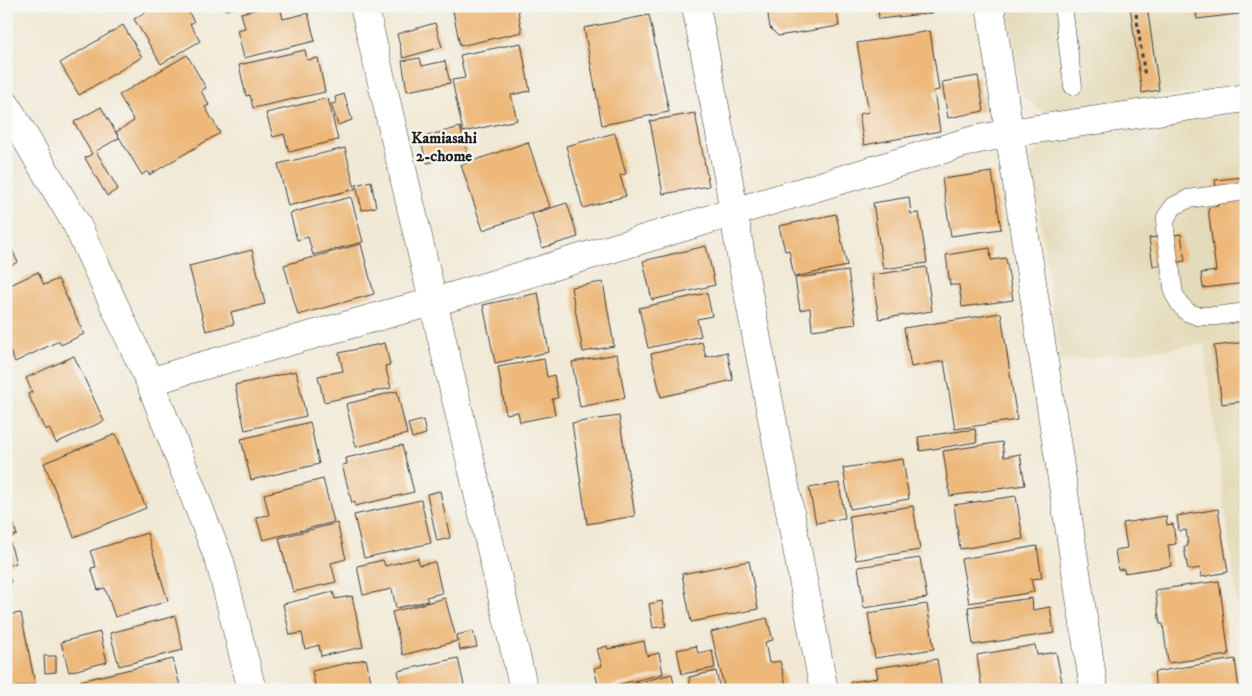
<svg xmlns="http://www.w3.org/2000/svg" width="1252" height="696" viewBox="0 0 1252 696" font-family="'IM FELL DW Pica',serif">
<style>
.built{fill:#e4dbba}
.building{fill:#edb879}
.lines{fill:none;stroke-linecap:round;stroke-linejoin:round}
.lane-casing{stroke:#3c3b38;stroke-width:19}
.street-casing{stroke:#3c3b38;stroke-width:29}
.secondary-casing{stroke:#3c3b38;stroke-width:29}
.path{stroke:#3c3b38;stroke-width:3;stroke-dasharray:4 4;stroke-linecap:butt}
.lane{stroke:#fff;stroke-width:18}
.street{stroke:#fff;stroke-width:28}
.secondary{stroke:#fff;stroke-width:28}
.labels{text-anchor:middle;dominant-baseline:central;stroke-width:4.5;stroke-linejoin:round;paint-order:stroke}
.neighbourhood-label{font-size:16px;font-weight:bold;fill:#1c1c1c;stroke:#f6f6f2}
</style>
<rect width="100%" height="100%" fill="#f6f6f2"/>
<filter id="ink" filterUnits="userSpaceOnUse"><feTurbulence type="fractalNoise" baseFrequency=".02" numOctaves="2"/><feDisplacementMap in="SourceGraphic" scale="10" xChannelSelector="R" yChannelSelector="G"/><feConvolveMatrix kernelMatrix="1 2 1 2 8 2 1 2 1" color-interpolation-filters="sRGB"/></filter>
<filter id="wash" filterUnits="userSpaceOnUse"><feTurbulence type="fractalNoise" baseFrequency=".0096" numOctaves="4" result="noise"/><feDisplacementMap in="SourceGraphic" scale="20" xChannelSelector="R" yChannelSelector="G"/><feGaussianBlur stdDeviation="1.12" result="paint"/><feColorMatrix in="noise" values="0 0 0 0 0 0 0 0 0 0 0 0 0 0 0 0 0 1.4 0 .05"/><feComposite in="paint" operator="in"/></filter>
<g filter="url(#wash)">
<rect width="100%" height="100%" fill="#f1e9d5"/>
<g class="built">
<polygon points="1008,6 1246,6 1246,85 1043,112 1021,95"/>
<polygon points="1246,111 1246,673 1204,344 1061,362 1031,158 1045,143"/>
</g>
<g id="blocks">
<g class="building">
<polygon points="155,6 187,6 186,7 194,22 190,24 200,41 161,64 134,19"/>
<polygon points="225,6 237,6 237,7 226,10"/>
<polygon points="269,6 280,6 283,19 308,13 315,41 244,58 237,30 245,28 241,13"/>
<polygon points="452,6 517,6 522,32 460,46"/>
<polygon points="776,6 836,6 839,26 778,36 770,28 768,15"/>
<polygon points="878,6 932,6 933,13 879,19"/>
<polygon points="1130,6 1147,6 1159,90 1142,93"/>
<polygon points="1195,6 1246,6 1246,13 1197,19"/>
<polygon points="649,15 669,112 602,125 584,28"/>
<polygon points="435,23 442,47 403,58 397,34"/>
<polygon points="123,25 142,57 79,95 60,63"/>
<polygon points="930,31 939,90 934,91 940,131 864,145 859,114 869,112 857,43"/>
<polygon points="521,43 530,91 511,95 517,120 463,132 452,80 465,78 460,55"/>
<polygon points="305,50 307,60 318,58 325,92 253,108 250,95 246,96 239,65"/>
<polygon points="187,55 206,88 201,91 209,105 205,107 220,133 149,175 147,171 142,175 116,132 134,121 119,95"/>
<polygon points="420,58 422,66 445,61 450,83 407,91 402,61"/>
<polygon points="978,76 984,111 948,118 942,82"/>
<polygon points="344,94 352,120 338,125 331,104 336,103 335,97"/>
<polygon points="328,98 338,140 289,152 284,134 273,137 266,113"/>
<polygon points="101,107 119,138 96,151 118,189 107,196 85,158 92,154 74,122"/>
<polygon points="695,113 709,186 663,194 650,121"/>
<polygon points="460,127 467,152 427,163 420,138"/>
<polygon points="615,133 626,174 620,175 626,196 583,208 566,146"/>
<polygon points="528,142 550,207 483,230 461,165"/>
<polygon points="345,148 355,189 288,206 278,164"/>
<polygon points="992,172 1001,229 951,236 942,179"/>
<polygon points="1243,177 1246,197 1246,283 1203,288 1201,273 1216,271 1208,208 1218,206 1215,180"/>
<polygon points="371,181 376,207 362,210 356,185"/>
<polygon points="351,197 363,242 313,255 308,237 297,240 290,213"/>
<polygon points="909,197 911,214 919,213 927,263 883,269 873,203"/>
<polygon points="567,203 578,237 542,248 532,214"/>
<polygon points="836,214 847,266 794,277 789,250 785,251 779,226"/>
<polygon points="1181,234 1185,261 1153,266 1149,238"/>
<polygon points="6,239 18,262 6,268"/>
<polygon points="361,244 374,294 298,315 284,265"/>
<polygon points="706,246 715,285 652,300 643,261"/>
<polygon points="990,248 991,260 1006,258 1013,300 962,307 959,285 950,285 946,255"/>
<polygon points="252,250 265,304 231,312 234,324 206,331 189,266"/>
<polygon points="926,267 932,311 879,319 872,275"/>
<polygon points="848,271 856,324 812,330 810,308 800,310 795,278"/>
<polygon points="38,272 44,285 58,279 84,334 61,345 59,341 15,362 6,343 6,287"/>
<polygon points="603,282 614,346 583,352 571,287"/>
<polygon points="538,293 549,352 495,363 483,305"/>
<polygon points="707,293 712,316 697,319 701,336 648,348 639,308"/>
<polygon points="1001,313 1017,420 955,429 944,361 911,367 904,328"/>
<polygon points="702,342 706,357 727,352 733,380 661,397 651,354"/>
<polygon points="1246,342 1246,401 1222,404 1214,346"/>
<polygon points="385,343 390,365 385,366 391,388 324,402 318,376 343,371 339,353"/>
<polygon points="617,354 625,398 580,407 572,362"/>
<polygon points="74,356 104,421 56,443 49,428 45,430 28,394 32,392 26,378"/>
<polygon points="544,359 547,377 554,375 558,398 552,399 555,415 520,422 518,412 506,414 498,367"/>
<polygon points="296,371 306,416 245,430 235,385"/>
<polygon points="397,391 407,434 356,447 346,404"/>
<polygon points="619,416 635,516 587,524 572,423"/>
<polygon points="423,420 426,434 412,438 408,424"/>
<polygon points="310,422 319,464 251,480 241,439"/>
<polygon points="975,429 977,442 920,451 918,437"/>
<polygon points="116,434 146,508 74,537 44,463"/>
<polygon points="1002,442 1004,457 1020,454 1025,485 950,496 943,451"/>
<polygon points="402,445 414,492 355,506 355,502 352,503 342,465 347,464 346,458"/>
<polygon points="903,459 909,499 850,509 843,468"/>
<polygon points="323,479 334,522 263,540 256,517 269,515 264,494"/>
<polygon points="839,483 845,518 816,523 809,488"/>
<polygon points="440,491 450,538 437,541 427,494"/>
<polygon points="1016,496 1023,539 960,549 954,505"/>
<polygon points="421,500 431,543 364,558 354,515"/>
<polygon points="6,502 17,535 6,538"/>
<polygon points="913,506 920,550 856,560 849,516"/>
<polygon points="1218,509 1228,572 1201,577 1200,568 1188,570 1184,547 1188,546 1186,530 1179,531 1177,516"/>
<polygon points="1166,516 1167,525 1173,524 1176,544 1168,545 1171,566 1124,573 1124,569 1118,570 1115,550 1127,548 1123,523"/>
<polygon points="337,523 346,559 331,563 336,582 293,592 279,538"/>
<polygon points="147,533 168,601 115,617 105,588 98,590 91,568 96,567 90,551"/>
<polygon points="10,543 16,563 6,566 6,544"/>
<polygon points="1037,546 1042,578 1031,579 1034,592 969,603 961,559"/>
<polygon points="418,558 419,565 435,562 442,593 426,597 428,601 396,608 392,589 363,595 357,566 383,560 385,566"/>
<polygon points="920,558 927,598 864,608 858,567"/>
<polygon points="749,561 758,609 691,622 682,574"/>
<polygon points="6,568 11,582 6,583"/>
<polygon points="1219,581 1229,655 1168,663 1163,624 1160,624 1155,590"/>
<polygon points="333,592 335,599 352,596 363,647 321,656 319,645 305,649 302,633 290,635 283,604"/>
<polygon points="445,598 457,641 403,655 392,612"/>
<polygon points="1032,598 1033,610 1050,607 1054,633 973,645 968,607"/>
<polygon points="662,601 666,626 653,628 649,604"/>
<polygon points="927,604 934,649 875,658 868,613"/>
<polygon points="21,613 35,684 6,689 6,615"/>
<polygon points="175,616 183,650 119,666 110,633"/>
<polygon points="767,618 773,640 765,642 769,663 780,661 786,685 765,690 725,690 711,632"/>
<polygon points="473,631 477,647 460,650 457,635"/>
<polygon points="100,632 107,662 69,672 61,642"/>
<polygon points="644,641 647,656 659,653 663,674 599,689 594,668 602,666 597,649 607,646 608,649"/>
<polygon points="1035,645 1037,655 1056,652 1062,682 1018,690 982,690 977,655"/>
<polygon points="696,646 698,653 712,650 715,668 682,674 677,650"/>
<polygon points="44,656 56,656 56,672 45,673"/>
<polygon points="458,658 465,690 402,690 398,671"/>
<polygon points="173,659 181,690 82,690 80,681"/>
<polygon points="366,659 373,690 316,690 312,671"/>
<polygon points="937,659 942,690 852,690 851,682 878,678 876,668"/>
<polygon points="1235,659 1239,690 1156,690 1154,672"/>
<polygon points="716,671 720,690 691,690 689,677"/>
<polygon points="672,674 675,690 612,690 612,689"/>
</g>
</g>
</g>
<g filter="url(#ink)">
<use href="#blocks" fill-opacity="0" stroke="#3c3b38" stroke-width="1"/>
<g class="lines">
<defs>
<g id="lane">
<polyline points="1063,6 1073,86"/>
<polyline points="1246,191 1188,199 1174,206 1166,217 1165,230 1174,294 1180,304 1187,312 1198,316 1216,316 1246,312"/>
</g>
<g id="street">
<polyline points="364,6 524,690"/>
<polyline points="696,6 729,182 739,245 824,690"/>
<polyline points="990,6 1094,690"/>
<polyline points="150,382 191,369 398,311 434,302 974,140 1010,133 1246,98"/>
</g>
<polyline id="secondary" points="6,105 77,225 150,382 220,562 252,690"/>
</defs>
<use href="#lane" class="lane-casing"/>
<use href="#street" class="street-casing"/>
<use href="#secondary" class="secondary-casing"/>
<polyline class="path" points="1135,6 1145,77"/>
<use href="#lane" class="lane"/>
<use href="#street" class="street"/>
<use href="#secondary" class="secondary"/>
</g>
</g>
<g class="labels">
<g class="neighbourhood-label">
<text x="444" y="138">Kamiasahi<tspan x="444" dy="18">2-chome</tspan></text>
</g>
</g>
<rect width="1252" height="696" fill="none" stroke="#f6f6f2" stroke-width="25"/>
</svg>
